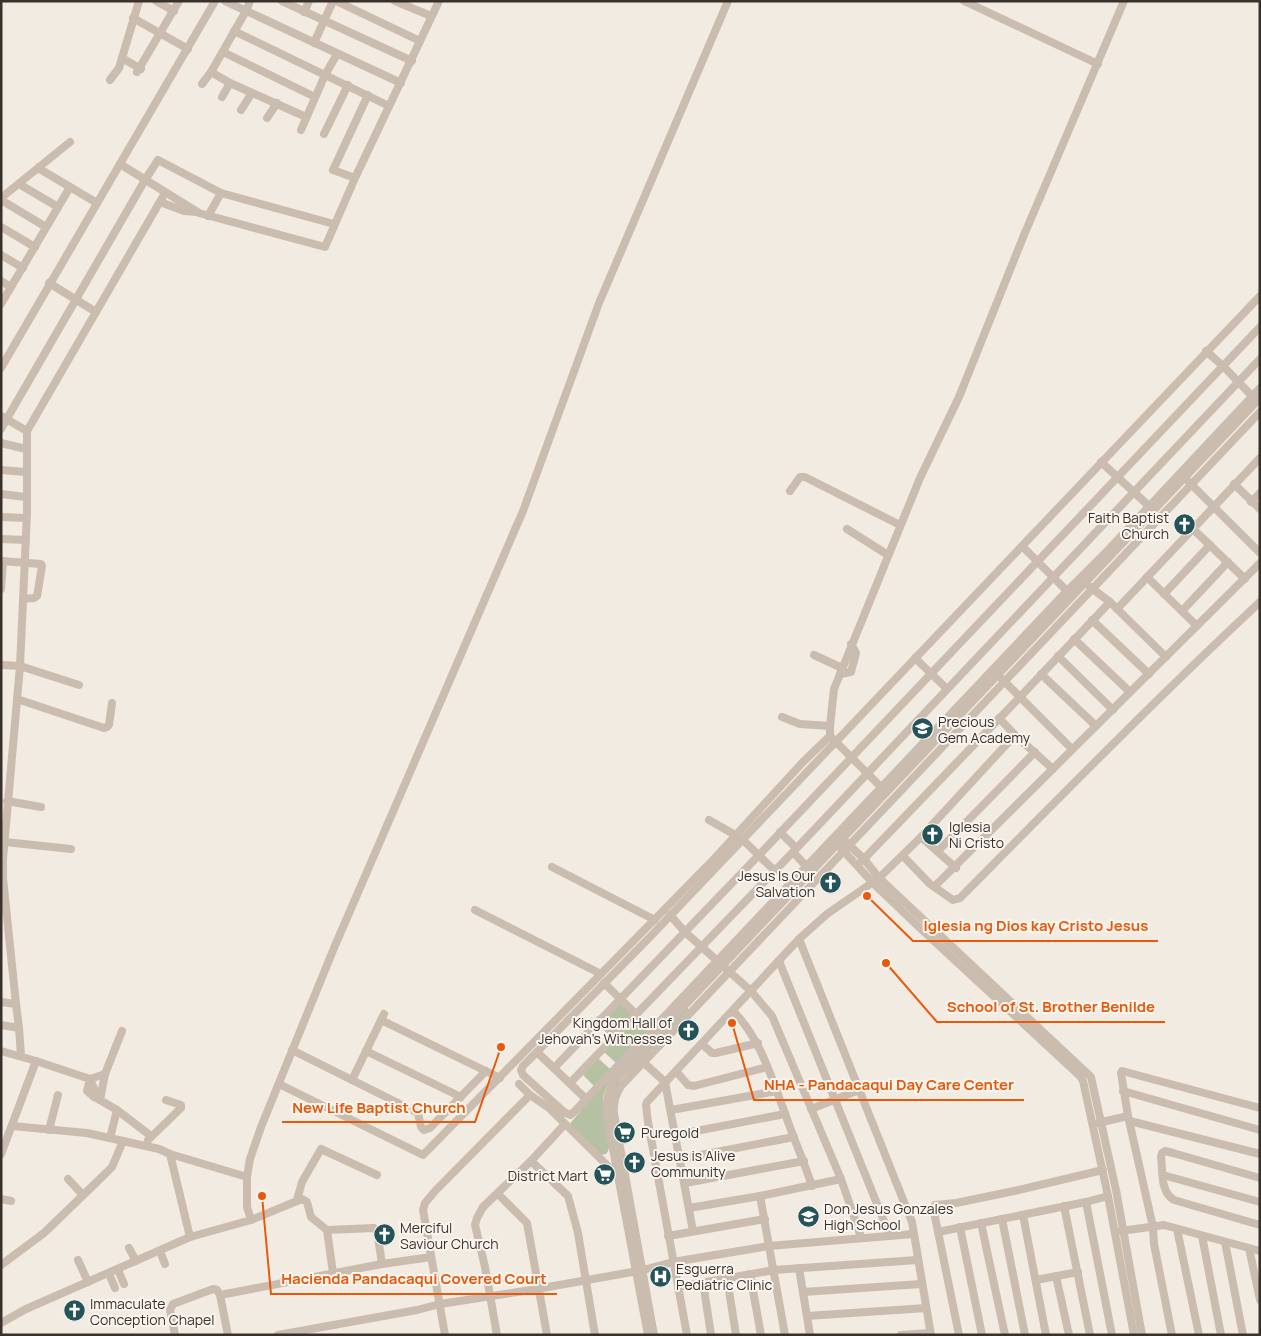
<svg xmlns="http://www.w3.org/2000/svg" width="1261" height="1336" viewBox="0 0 1261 1336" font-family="Manrope,sans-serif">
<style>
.green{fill:#b5c1a2}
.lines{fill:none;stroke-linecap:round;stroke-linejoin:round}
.minor{stroke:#cabcae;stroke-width:8}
.labels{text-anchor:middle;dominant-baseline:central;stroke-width:4;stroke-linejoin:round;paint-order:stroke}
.poi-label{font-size:14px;fill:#39312c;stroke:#faf5ef;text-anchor:start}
.leader{fill:none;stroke:#e8590c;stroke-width:2}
.callout-dot{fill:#e8590c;stroke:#faf5ef;stroke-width:2}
.callout-label{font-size:15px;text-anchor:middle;font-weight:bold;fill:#e8590c;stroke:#faf5ef;stroke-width:4;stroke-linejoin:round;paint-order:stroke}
</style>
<rect width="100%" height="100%" fill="#f2ebe2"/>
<g class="green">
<polygon points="619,1002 632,1015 615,1031 604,1022 604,1017"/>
<polygon points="687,1007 689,1010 620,1081 607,1109 610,1090"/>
<polygon points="636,1017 648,1029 616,1063 604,1052"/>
<polygon points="598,1058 610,1069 594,1086 583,1075"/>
<path d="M608 1077 611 1079C607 1085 604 1091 603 1098 602 1112 616 1144 606 1154L600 1155 569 1125Z"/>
</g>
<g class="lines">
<g class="minor">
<polyline points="156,1 174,11"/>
<polyline points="225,1 401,83"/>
<polyline points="282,1 412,61"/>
<polyline points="336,1 420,41"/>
<polyline points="395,1 431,16"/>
<polyline points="964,1 1098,64"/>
<polyline points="304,12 309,1"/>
<polyline points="133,18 188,49"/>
<polyline points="234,31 389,106"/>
<polyline points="314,43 333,1"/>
<polyline points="223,52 315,97"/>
<polyline points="122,58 141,69"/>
<polyline points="137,72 179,1"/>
<polyline points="211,72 230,83 306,117"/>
<polyline points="110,80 119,68 139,1"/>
<polyline points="202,84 211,72 246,11 250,1"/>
<polyline points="222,97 230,83"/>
<polyline points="241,110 252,93"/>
<polyline points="267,118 277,103"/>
<polyline points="301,130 325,75 337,54"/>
<polyline points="324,134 348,85"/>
<polyline points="120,164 199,213 325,247 355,178 439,1"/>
<polyline points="38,168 97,203"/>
<polyline points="355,178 333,170 368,95"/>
<polyline points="19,184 58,207"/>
<polyline points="1,198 70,142"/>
<polyline points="1,200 46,227"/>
<polyline points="160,202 184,211 197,212"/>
<polyline points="208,216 221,193"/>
<polyline points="1,227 35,247"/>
<polyline points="1,255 23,268"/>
<polyline points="1,281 11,287"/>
<polyline points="49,283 96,312"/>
<polyline points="1,304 70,187"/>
<polyline points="1206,351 1223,366 1252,396"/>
<polyline points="1,368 215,1"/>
<polyline points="1,416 27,431"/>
<polyline points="1,429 145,180 158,160 221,193 334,224"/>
<polyline points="1,443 26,449"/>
<polyline points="1101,462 1149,506"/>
<polyline points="1,470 26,472"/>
<polyline points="1189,482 1260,553"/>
<polyline points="1234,484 1260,509"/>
<polyline points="790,491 800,477 805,477 900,525"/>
<polyline points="1,494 26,497"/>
<polyline points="1251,502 1260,493"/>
<polyline points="1,517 26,518"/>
<polyline points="1192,528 1245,579"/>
<polyline points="847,529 888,555"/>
<polyline points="1,539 26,540"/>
<polyline points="1022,546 1069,593"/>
<polyline points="1,561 41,564 42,566 37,596 34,598 23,599"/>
<polyline points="1147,577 1197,626"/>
<polyline points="1090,587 1110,602 1166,657"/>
<polyline points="1,589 3,561"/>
<polyline points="1164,594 1210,545"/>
<polyline points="1117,609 1260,458"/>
<polyline points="1182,611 1228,562"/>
<polyline points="1092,620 1149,674"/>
<polyline points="1074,639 1130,692"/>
<polyline points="814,655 842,668"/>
<polyline points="1058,656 1113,710"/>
<polyline points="915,658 946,688"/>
<polyline points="1,665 20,666 79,685"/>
<polyline points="840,674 851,672 856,653 851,644"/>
<polyline points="1041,674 1096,726"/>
<polyline points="1001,678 1072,749"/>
<polyline points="17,699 104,728 107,727 109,725 112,703"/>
<polyline points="782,717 800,724 830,726"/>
<polyline points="999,718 1015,735 1053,769"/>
<polyline points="882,788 830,736 830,726 834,689 920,478 959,397 1024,235 1124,1"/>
<polyline points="7,801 41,807"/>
<polyline points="709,820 737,836"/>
<polyline points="780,832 796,848"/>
<polyline points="921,837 956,868"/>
<polyline points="742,839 774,870"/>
<polyline points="5,842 71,849"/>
<polyline points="846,842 864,859 879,878 1091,1077 1116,1190 1142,1335"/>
<polyline points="840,847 873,883 918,926 1080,1076 1083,1081 1108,1196 1134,1335"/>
<polyline points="938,851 1035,752"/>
<polyline points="793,852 806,866"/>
<path d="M903 856 930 884 953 900 960 898C1059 798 1157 698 1260 602"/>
<polyline points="861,862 1019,698 1110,602"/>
<polyline points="552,867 655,920"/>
<polyline points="935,886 1260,563"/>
<polyline points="475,910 601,974"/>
<polyline points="670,915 685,932 751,991 772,1016 841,1179 861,1237"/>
<polyline points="799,939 912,1222 931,1335"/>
<polyline points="779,961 890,1236"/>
<polyline points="604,983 636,1014"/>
<polyline points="1,1002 16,1004"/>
<path d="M733 1011C761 1039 771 1077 785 1113 793 1138 804 1161 812 1186"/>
<polyline points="381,1020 500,1078"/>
<polyline points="599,1020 616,1036"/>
<polyline points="1,1025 19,1028"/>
<polyline points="122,1031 105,1074 100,1100 117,1110 151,1136"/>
<polyline points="702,1044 712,1053 716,1053 758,1043"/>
<polyline points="292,1050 418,1113 421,1127 424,1130 430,1128 486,1071"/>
<polyline points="1,1051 36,1061 1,1154"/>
<polyline points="366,1051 461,1097"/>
<polyline points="537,1052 585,1098"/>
<polyline points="21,1056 19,1028 16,1004 3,878 3,859 20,666 27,513 27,431 165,193"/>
<polyline points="36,1061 90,1079 96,1093 94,1097 100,1100"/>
<polyline points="643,1062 665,1082 693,1231"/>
<polyline points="554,1068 759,855 1260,327"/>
<polyline points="676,1071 688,1085 694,1086 767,1067"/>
<polyline points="352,1080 384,1014"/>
<polyline points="570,1083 793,852 1260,359"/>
<polyline points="279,1084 423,1155 714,859 803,762 830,736"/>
<polyline points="519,1084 530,1095 549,1108 617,1175"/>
<polyline points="1123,1091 1260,1130"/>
<polyline points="94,1097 87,1091 90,1079 105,1074"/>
<polyline points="811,1109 859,1090"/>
<polyline points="671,1110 777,1091"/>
<polyline points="564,1112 523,1075 521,1070 523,1066 649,938 1260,296"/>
<polyline points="559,1117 564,1112 570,1115 574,1112 1067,591 1110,548 1260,388"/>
<polyline points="1130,1121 1260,1154"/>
<polyline points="1098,1123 1128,1116"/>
<polyline points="12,1126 87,1133 159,1149 170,1154 190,1237"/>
<polyline points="49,1130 58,1095"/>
<polyline points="675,1135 785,1114"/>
<polyline points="110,1138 117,1110"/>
<polyline points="148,1140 181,1108 181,1105 166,1100"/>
<polyline points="170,1154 247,1177"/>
<polyline points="680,1159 794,1137"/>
<polyline points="531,1161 568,1196 578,1233 595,1335"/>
<polyline points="1163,1175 1260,1202"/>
<path d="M1260 1178 1173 1153 1165 1151 1162 1153 1161 1157C1163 1171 1160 1192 1174 1200L1260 1225"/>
<polyline points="68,1179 83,1195"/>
<polyline points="685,1183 804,1161"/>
<polyline points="498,1194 527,1223 547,1335"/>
<polyline points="760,1196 785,1335"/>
<polyline points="1,1199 11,1201"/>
<polyline points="297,1200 302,1182 321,1149 377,1175"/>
<polyline points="1086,1202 1112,1335"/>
<polyline points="1064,1206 1090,1335"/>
<polyline points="689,1208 760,1196 841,1179"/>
<polyline points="1023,1215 1046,1335"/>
<polyline points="1002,1219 1025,1335"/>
<polyline points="251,1220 247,1207 247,1177 250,1159 261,1127 334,948 523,511 599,303 728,1"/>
<polyline points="981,1223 1005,1335"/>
<polyline points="960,1227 982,1335"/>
<polyline points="1177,1229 1199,1335"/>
<polyline points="327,1230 333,1273"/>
<polyline points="1121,1231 1164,1225 1260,1251"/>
<polyline points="938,1232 1086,1202 1108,1196"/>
<polyline points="668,1236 765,1219"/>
<polyline points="1202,1236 1221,1335"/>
<polyline points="1225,1242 1243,1335"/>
<polyline points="129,1248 136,1261"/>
<polyline points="1249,1248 1260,1300"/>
<polyline points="160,1251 165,1264"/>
<polyline points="78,1260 88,1282"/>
<polyline points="1,1265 44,1233 104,1175 112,1167 123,1141"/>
<polyline points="799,1268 810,1335"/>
<polyline points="118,1270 124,1284"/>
<polyline points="109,1274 115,1288"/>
<polyline points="750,1274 761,1335"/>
<polyline points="1056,1276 1069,1335"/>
<polyline points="727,1278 736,1335"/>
<polyline points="1036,1280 1078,1272"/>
<polyline points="703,1282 711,1335"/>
<polyline points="678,1287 774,1270 917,1260"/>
<polyline points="803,1292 921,1284"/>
<polyline points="220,1295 382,1264 431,1257"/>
<polyline points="807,1316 926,1308"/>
<polyline points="1,1323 26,1309 190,1237 251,1220 302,1199 307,1202 311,1217 327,1230 374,1228 377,1231 382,1264"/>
<polyline points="175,1335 170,1310 173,1304 213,1289 217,1290 220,1295 228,1335"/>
<polyline points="278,1335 417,1310 440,1304 537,1289 643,1270 673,1262 769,1246 913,1234"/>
<polyline points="445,1335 423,1210 425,1203 436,1190 530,1095"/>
<polyline points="497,1335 485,1267 475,1225 477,1218 483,1207 531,1161 565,1124"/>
<path d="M648 1335 607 1117C606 1103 607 1093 614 1080L1260 398"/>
<path d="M654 1335 614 1114C613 1103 615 1095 621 1086L1260 412"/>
<polyline points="687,1335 648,1122 646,1105 647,1102 799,939 827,914 879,878 921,837 1015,735"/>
<polyline points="901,1335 930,1333"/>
<polyline points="959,1335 934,1212 935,1205 956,1203 1014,1191 1103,1170"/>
<polyline points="1172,1335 1154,1244 1153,1227 1128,1116 1121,1073 1122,1071 1260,1108"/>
</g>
</g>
<defs>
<symbol id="church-disc" viewBox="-11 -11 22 22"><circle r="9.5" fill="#245359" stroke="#faf5ef"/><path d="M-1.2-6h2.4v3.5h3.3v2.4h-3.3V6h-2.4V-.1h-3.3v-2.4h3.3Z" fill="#fff"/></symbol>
<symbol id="school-disc" viewBox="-11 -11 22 22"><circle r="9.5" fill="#245359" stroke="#faf5ef"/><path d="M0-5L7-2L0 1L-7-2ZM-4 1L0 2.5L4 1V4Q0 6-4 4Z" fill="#fff"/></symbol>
<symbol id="supermarket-disc" viewBox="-11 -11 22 22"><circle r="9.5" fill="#245359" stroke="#faf5ef"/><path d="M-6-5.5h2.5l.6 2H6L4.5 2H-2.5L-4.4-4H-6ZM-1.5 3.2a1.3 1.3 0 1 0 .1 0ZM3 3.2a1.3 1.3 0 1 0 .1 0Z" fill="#fff"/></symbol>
<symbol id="hospital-disc" viewBox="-11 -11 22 22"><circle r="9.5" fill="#245359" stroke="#faf5ef"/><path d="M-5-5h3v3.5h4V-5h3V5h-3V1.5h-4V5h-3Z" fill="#fff"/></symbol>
</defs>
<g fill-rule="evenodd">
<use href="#church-disc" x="1172" y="512" width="25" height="25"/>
<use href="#school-disc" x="910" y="716" width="25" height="25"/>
<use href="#church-disc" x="920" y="822" width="25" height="25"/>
<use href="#church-disc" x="818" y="870" width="25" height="25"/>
<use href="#church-disc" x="676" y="1018" width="25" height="25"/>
<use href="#supermarket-disc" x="612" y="1120" width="25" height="25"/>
<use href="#church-disc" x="622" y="1150" width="25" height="25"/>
<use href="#supermarket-disc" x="592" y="1162" width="25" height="25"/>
<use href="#school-disc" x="796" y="1204" width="25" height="25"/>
<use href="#church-disc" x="372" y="1222" width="25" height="25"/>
<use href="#hospital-disc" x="648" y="1264" width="25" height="25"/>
<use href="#church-disc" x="62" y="1298" width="25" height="25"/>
</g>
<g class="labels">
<g class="poi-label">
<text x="1169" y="517" text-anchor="end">Faith Baptist<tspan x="1169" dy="16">Church</tspan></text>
<text x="938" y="721">Precious<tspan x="938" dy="16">Gem Academy</tspan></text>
<text x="949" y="826">Iglesia<tspan x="949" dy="16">Ni Cristo</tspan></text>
<text x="815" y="875" text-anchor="end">Jesus Is Our<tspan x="815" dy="16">Salvation</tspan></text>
<text x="672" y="1022" text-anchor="end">Kingdom Hall of<tspan x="672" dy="16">Jehovah's Witnesses</tspan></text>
<text x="641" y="1132">Puregold</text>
<text x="651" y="1155">Jesus is Alive<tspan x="651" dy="16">Community</tspan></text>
<text x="588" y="1175" text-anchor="end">District Mart</text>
<text x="824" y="1208">Don Jesus Gonzales<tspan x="824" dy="16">High School</tspan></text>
<text x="400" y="1227">Merciful<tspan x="400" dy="16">Saviour Church</tspan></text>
<text x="676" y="1268">Esguerra<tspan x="676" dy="16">Pediatric Clinic</tspan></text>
<text x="90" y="1303">Immaculate<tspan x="90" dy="16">Conception Chapel</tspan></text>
</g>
</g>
<path class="leader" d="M867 896L913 941H1158M886 963L937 1022H1165M732 1023L754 1100H1024M501 1047L475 1122H282M262 1196L271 1294H557"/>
<g class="callout-dot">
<circle cx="867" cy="896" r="5"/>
<circle cx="886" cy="963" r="5"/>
<circle cx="732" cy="1023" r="5"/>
<circle cx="501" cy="1047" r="5"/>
<circle cx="262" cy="1196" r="5"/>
</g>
<g class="callout-label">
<text x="1036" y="931">Iglesia ng Dios kay Cristo Jesus</text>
<text x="1051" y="1012">School of St. Brother Benilde</text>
<text x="889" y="1090">NHA - Pandacaqui Day Care Center</text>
<text x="379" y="1113">New Life Baptist Church</text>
<text x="414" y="1284">Hacienda Pandacaqui Covered Court</text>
</g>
<rect width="1261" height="1336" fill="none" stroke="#39312c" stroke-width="5"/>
</svg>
